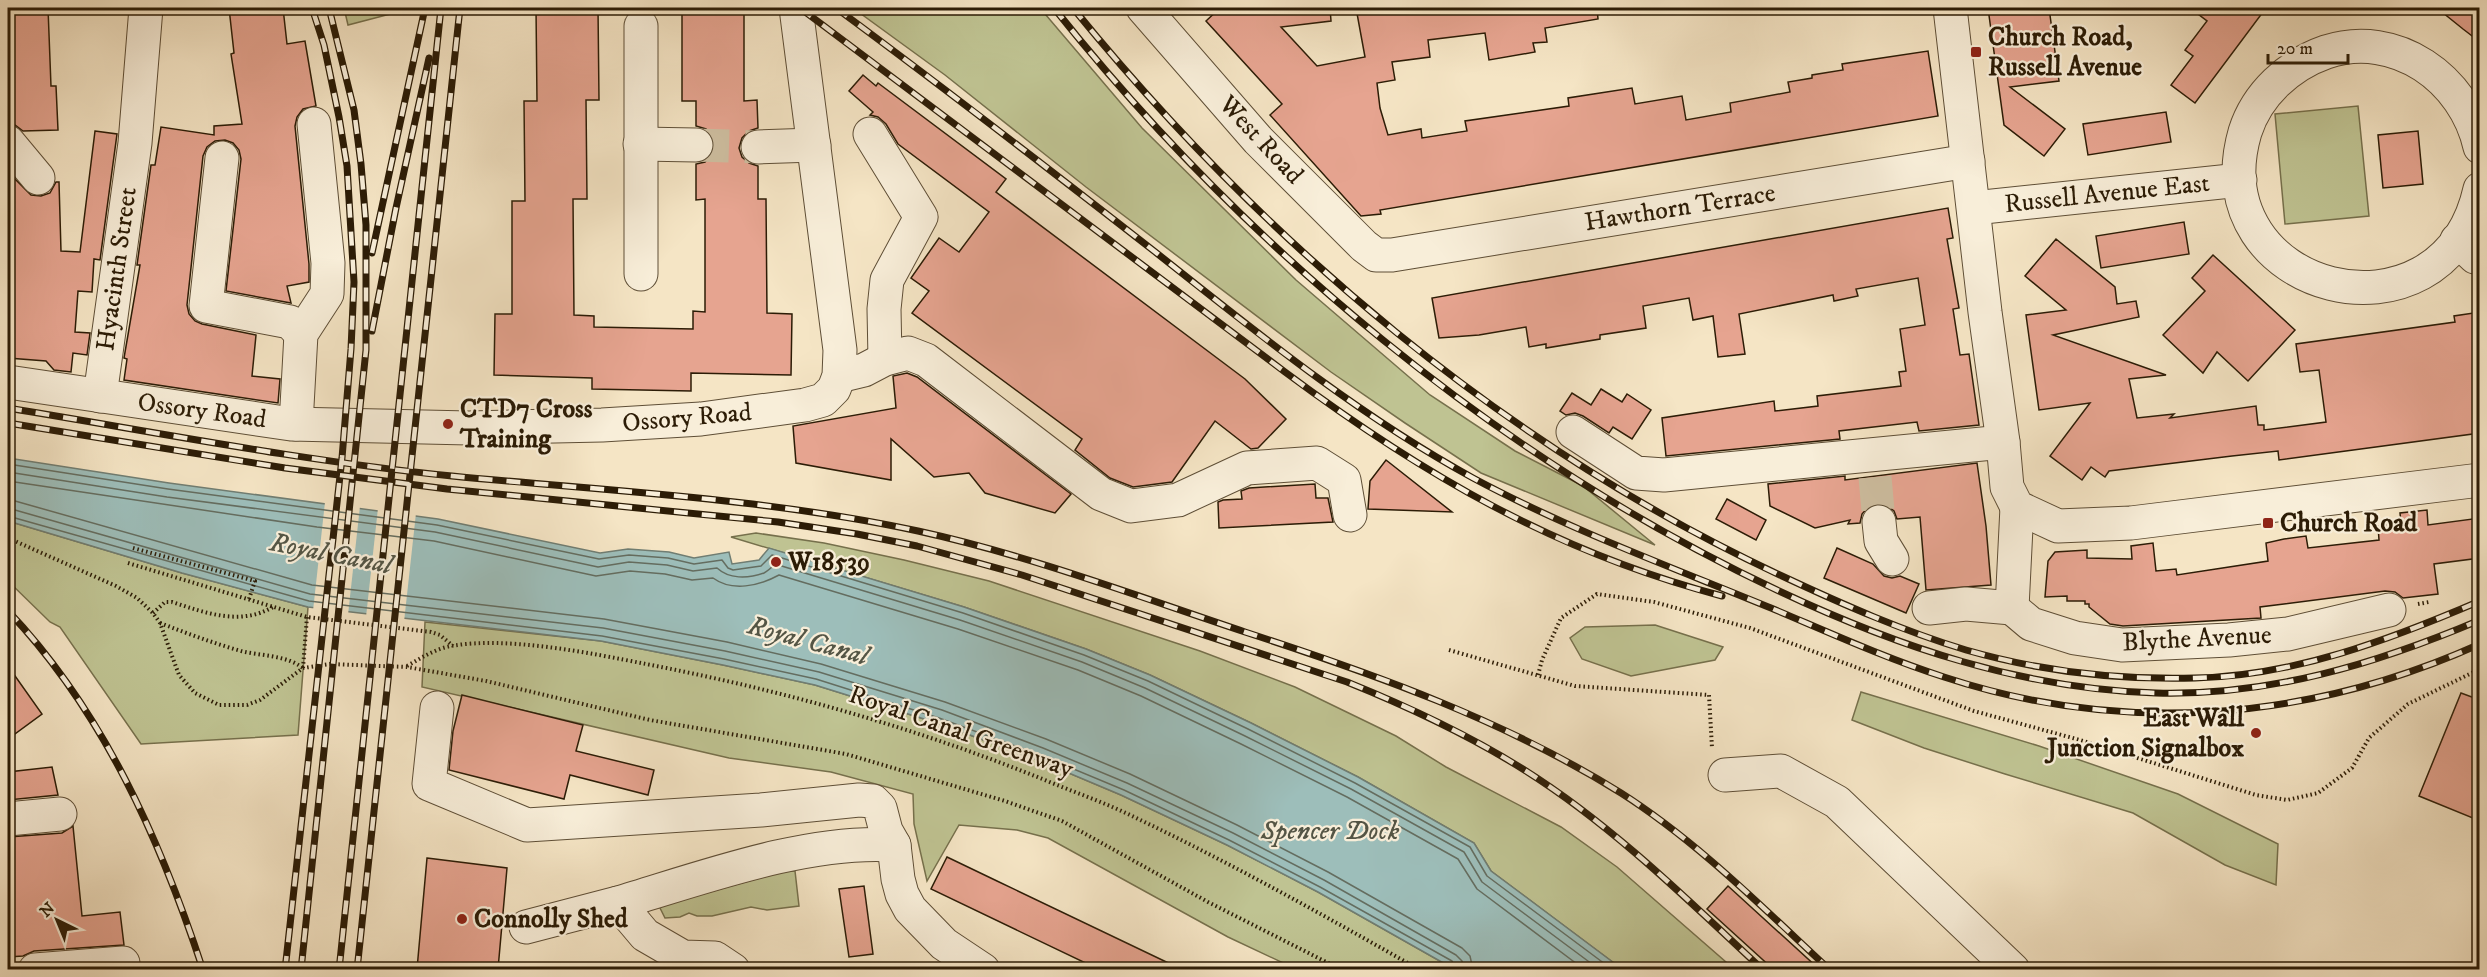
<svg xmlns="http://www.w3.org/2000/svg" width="2487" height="977" viewBox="0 0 2487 977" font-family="'IM FELL DW Pica',serif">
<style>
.green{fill:#bfc392;stroke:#76704c;stroke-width:1.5}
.water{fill:#9dbeba;stroke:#707d72;stroke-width:1.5}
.pier{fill:#f5e5c5}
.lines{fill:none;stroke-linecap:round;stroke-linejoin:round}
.shore{stroke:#646d60;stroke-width:1.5}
.building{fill:#e6a490;stroke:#2c1c06;stroke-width:1.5}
.minor-tunnel{stroke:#cdbd9f;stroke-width:33;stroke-dasharray:33 16;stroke-linecap:butt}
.minor-casing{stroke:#5e4e36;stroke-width:35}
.path{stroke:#2c1c06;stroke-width:4;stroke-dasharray:1.5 3;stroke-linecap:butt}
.minor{stroke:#f8eed9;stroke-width:33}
.rail-casing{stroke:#2c1c06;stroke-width:7}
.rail{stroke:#f8eed9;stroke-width:4.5;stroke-dasharray:14;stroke-linecap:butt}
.poi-dot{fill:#8f2418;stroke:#f8eed9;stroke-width:2}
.labels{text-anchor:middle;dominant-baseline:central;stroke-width:4.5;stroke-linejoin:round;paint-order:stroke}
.poi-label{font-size:26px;font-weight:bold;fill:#2c1c06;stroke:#f8eed9;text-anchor:start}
.street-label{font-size:26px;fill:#2c1c06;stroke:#f8eed9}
.water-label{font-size:27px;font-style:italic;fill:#545545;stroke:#f8eed9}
</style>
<rect width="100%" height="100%" fill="#f5e5c5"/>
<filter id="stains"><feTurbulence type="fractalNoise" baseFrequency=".00333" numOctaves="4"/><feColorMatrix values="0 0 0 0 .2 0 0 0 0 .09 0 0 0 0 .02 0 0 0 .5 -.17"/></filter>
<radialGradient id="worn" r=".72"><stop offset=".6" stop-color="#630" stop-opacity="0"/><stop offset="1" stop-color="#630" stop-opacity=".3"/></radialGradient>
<g class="green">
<polygon points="344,8 402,8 402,11 348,25"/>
<polygon points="853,8 1040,8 1142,128 1296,280 1430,395 1515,451 1583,486 1655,545 1481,473 1405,423 1331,372 1086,187 945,75"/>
<polygon points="2358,106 2369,216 2285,224 2275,114"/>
<polygon points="8,521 182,573 308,607 298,735 141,744 60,627 50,622 8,581"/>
<polygon points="756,533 824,543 904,560 989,581 1200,651 1295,687 1396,736 1446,767 1561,827 1617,867 1734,969 1622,969 1491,871 1474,843 1358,777 1251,723 1150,675 1086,649 964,607 731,537"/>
<polygon points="425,622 601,641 723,665 815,685 937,723 1038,760 1121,795 1227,845 1318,892 1454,969 1296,969 1228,937 1048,838 1017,830 959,825 927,881 914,824 913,794 831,772 729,758 422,687"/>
<polygon points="1655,625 1723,647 1715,660 1631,676 1582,659 1570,638 1585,627"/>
<polygon points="1861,692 2039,746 2178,794 2278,844 2276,885 2225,865 2133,813 2005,774 1924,748 1852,720"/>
<polygon points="785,871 795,871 799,906 767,910 751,907 712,916 697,916 689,913 680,917 665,918 659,906"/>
</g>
<polygon class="water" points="8,458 169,483 438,519 600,553 628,549 669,552 694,558 729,552 732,564 759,560 769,548 964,607 1086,649 1150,675 1251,723 1358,777 1474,843 1491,871 1622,969 1454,969 1318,892 1227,845 1121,795 1038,760 937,723 815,685 723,665 601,641 308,607 182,573 8,521"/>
<g class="pier">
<polygon points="325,502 360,506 348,615 313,611"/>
<polygon points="378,508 416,513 404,622 366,617"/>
</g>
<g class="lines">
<g class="shore">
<polyline points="8,464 168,489 437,525 599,559 629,555 668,558 694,564 722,560 728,568 733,570 761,566 772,555 963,613 1084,655 1148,681 1248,729 1355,783 1470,847 1487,876 1613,970"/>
<path d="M8 472 167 497 435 532 598 567 629 562 667 565 693 571 717 568C729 579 747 579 764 573 768 571 772 567 775 564L960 620 1082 662 1145 688 1245 736 1351 789 1464 852 1482 882 1600 970"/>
<path d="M8 481 317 527 434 541 596 576 630 571 665 574 692 580 713 578C732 592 759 586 779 575L958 629 1078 670 1141 696 1241 744 1347 797 1458 859 1477 889 1585 970"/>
<polyline points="8,499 312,585 604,619 727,642 821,664 945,702 1046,739 1130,774 1237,825 1328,872 1462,948 1470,956 1473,970"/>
<polyline points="8,508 310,594 603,628 725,651 819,672 942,710 1043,748 1127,783 1233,833 1324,880 1456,955 1462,961 1464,970"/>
<polyline points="8,516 309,601 602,636 724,659 816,679 939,718 1040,755 1124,790 1229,840 1320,887 1452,961 1456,970"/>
</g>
</g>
<g class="building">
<polygon points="8,8 48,8 51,86 56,86 58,130 23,131 15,125 8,124"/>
<polygon points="229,8 283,8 287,44 305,41 316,106 303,109 297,117 295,126 309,264 309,282 287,286 291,303 226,291 241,159 239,150 233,143 225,140 215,141 207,147 203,156 187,305 189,314 195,321 202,324 256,335 252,376 280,379 278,403 124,380 127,359 124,358 140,265 137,265 151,165 155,165 161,127 214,135 214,126 242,124 231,54 234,53"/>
<polygon points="536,8 598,8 599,100 586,100 587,199 573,199 574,315 594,316 594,327 693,329 693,311 705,312 705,199 696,200 696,164 705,162 712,155 715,145 713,136 706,129 696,126 696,101 682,101 682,8 744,8 744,101 757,100 758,128 749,131 742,138 739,148 742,157 749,163 758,166 758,199 766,199 767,313 792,314 791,375 691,373 691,391 592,389 592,378 494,375 495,314 512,314 512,201 525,201 524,101 537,101"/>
<polygon points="1220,8 1330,8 1331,21 1281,27 1317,66 1365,57 1356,8 1597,8 1598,19 1545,28 1547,42 1533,43 1535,52 1489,60 1485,33 1428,40 1430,57 1392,62 1395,80 1377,83 1380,108 1388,135 1421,129 1422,138 1467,131 1465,121 1569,106 1568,98 1632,88 1635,104 1682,96 1686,120 1731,112 1730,103 1790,92 1788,82 1812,78 1812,75 1843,70 1842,64 1928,51 1938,116 1380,210 1381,214 1361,216 1270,115 1282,104 1206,21"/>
<polygon points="1988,8 2049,8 2059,81 2010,87 2065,129 2044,156 2004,125"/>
<polygon points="2190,8 2266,8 2195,103 2171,85 2193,56 2185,50 2207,21"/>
<polygon points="2437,8 2480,8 2480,42 2463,29"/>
<polygon points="863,75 876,86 878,83 1006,179 996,192 1245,379 1286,419 1258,448 1251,449 1215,421 1172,482 1133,487 1110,478 1075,450 1082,439 912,313 929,291 911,278 939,238 959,252 989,212 898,144 886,124 878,117 870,115 873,112 849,91"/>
<polygon points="2166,112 2171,142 2088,155 2083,124"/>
<polygon points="95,131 117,134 100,260 94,259 92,292 78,291 75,332 90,333 87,355 73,353 71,372 54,370 46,361 8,358 8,179 15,179 31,195 41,196 50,193 56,182 59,182 61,251 80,252"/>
<polygon points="2418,131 2423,184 2383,188 2378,135"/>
<polygon points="1948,208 1953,238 1947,239 1959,308 1953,309 1957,335 1960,355 1969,354 1979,425 1919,431 1917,422 1839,431 1840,439 1666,456 1662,418 1774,401 1775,411 1818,406 1817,396 1901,386 1899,372 1906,371 1900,329 1925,325 1918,278 1856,289 1858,296 1834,301 1833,295 1739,314 1745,354 1718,357 1713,316 1693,320 1689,298 1643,306 1646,328 1600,335 1600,339 1546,348 1546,344 1529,347 1526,327 1479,335 1439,338 1432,298"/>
<polygon points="2184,222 2189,254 2101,268 2096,236"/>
<polygon points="2056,239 2115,287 2117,304 2136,301 2139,317 2053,335 2166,375 2129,379 2137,418 2174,414 2170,418 2256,406 2258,425 2264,425 2264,430 2326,422 2319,370 2300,372 2296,344 2455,322 2454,316 2480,312 2480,433 2279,460 2278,451 2232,456 2109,471 2105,477 2091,467 2082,480 2050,456 2090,403 2039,410 2026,315 2066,310 2025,276"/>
<polygon points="2213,255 2295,330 2248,381 2217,352 2203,373 2163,335 2205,291 2192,278"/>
<polygon points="907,373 917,377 1071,494 1055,513 985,493 969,473 934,477 891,439 891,480 796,463 793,426 896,408 893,376"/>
<polygon points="1601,389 1622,402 1627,394 1651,410 1632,439 1613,427 1609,433 1583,416 1575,413 1566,415 1560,411 1572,393 1591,405"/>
<polygon points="1386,460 1452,512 1368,509 1370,481"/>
<polygon points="1977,463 1986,526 1991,585 1926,590 1920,517 1897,519 1894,511 1886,505 1876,503 1868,507 1862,514 1860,523 1848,524 1850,520 1815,528 1770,506 1768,484 1845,476 1845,480"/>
<polygon points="1315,484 1316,498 1328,498 1333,522 1219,528 1218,502 1223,500 1242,499 1241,491 1249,488"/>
<polygon points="1727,499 1766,520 1756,540 1716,519"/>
<polygon points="2427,510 2428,525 2480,518 2480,558 2434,564 2438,594 2403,598 2395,592 2385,591 2260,607 2261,618 2123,626 2110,624 2089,607 2089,604 2085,604 2085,601 2067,601 2067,596 2045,597 2048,561 2055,552 2087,550 2087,558 2132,559 2131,546 2153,543 2156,571 2176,569 2177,575 2268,561 2266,543 2284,539 2306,536 2308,548 2379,540 2378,526 2401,523 2400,513"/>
<polygon points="1837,548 1873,564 1884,576 1892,578 1900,576 1919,584 1906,613 1824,578"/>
<polygon points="8,666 42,714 8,739"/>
<polygon points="2461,693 2480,700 2480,821 2419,796"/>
<polygon points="462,695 583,725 576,751 654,770 648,795 570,775 564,799 449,770 453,731"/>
<polygon points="52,767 58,795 8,800 8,772"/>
<polygon points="73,826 82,916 120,912 124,945 34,951 23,956 8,957 8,837 62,833"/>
<polygon points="947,857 997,881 1181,969 1098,969 931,889"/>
<polygon points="427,858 507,868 498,969 417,969"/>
<polygon points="864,886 873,954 849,957 839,889"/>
<polygon points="1728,886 1819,969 1773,969 1707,909"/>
</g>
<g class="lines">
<g class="minor-tunnel">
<polyline points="696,145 758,147"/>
<polyline points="1875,477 1879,522"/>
</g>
<defs>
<g id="minor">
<polyline points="1143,8 1258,140 1364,246 1376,255 1392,255 1968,161"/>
<polyline points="1950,8 1985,312 2003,442 2007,487 2017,507 2058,526 2131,523 2480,480"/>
<polyline points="870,134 921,217 887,280 884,309 885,359"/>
<polyline points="8,142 38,178"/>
<polyline points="640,144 696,145"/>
<polyline points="758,147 814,145"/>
<path d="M2480 147C2465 79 2396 29 2326 52 2289 65 2257 94 2245 132 2198 293 2443 356 2480 189"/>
<polyline points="222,158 206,306 290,322 301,334"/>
<polyline points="1974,208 2240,180"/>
<polyline points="2457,240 2475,257 2480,257"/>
<polyline points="641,274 641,26"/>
<polyline points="839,376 864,370 885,359 908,353 926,360 1101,494 1131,506 1178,500 1247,468 1317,463 1344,480 1350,515"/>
<polyline points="8,382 291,424 469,428 602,425 701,419 805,405 823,400 834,389 839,376 840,350 796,8"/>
<polyline points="100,396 135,143 146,8"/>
<polyline points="296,424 301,334 327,294 328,263 314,124"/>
<polyline points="1573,432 1636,473 1664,475 2003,442"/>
<polyline points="1879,522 1881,541 1892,559"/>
<polyline points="1929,608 1966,604 2012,608"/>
<polyline points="2012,608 2031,624 2075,638 2122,645 2229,640 2288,634 2389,610"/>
<polyline points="2012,608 2017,507"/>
<polyline points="437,708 429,784 527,825 761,810 859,800 873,801 880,808 886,831 894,845 898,879 902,894 910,909 944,944 983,970"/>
<polyline points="1725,775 1781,771 1837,802 2013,970"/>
<polyline points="8,819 60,814"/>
<polyline points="526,927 618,903"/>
<polyline points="35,970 123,963"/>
<path d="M733 970 715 958 683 957 645 935 618 903C702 878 807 839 894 845"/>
</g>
</defs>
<use href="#minor" class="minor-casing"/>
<g class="path">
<polyline points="8,538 116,586 137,598 153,613 160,623 179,675 195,693 219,705 247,705 260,700 303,668 330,664 407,667 486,681 650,720 846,754 1005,801 1062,821 1208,902 1342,970"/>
<polyline points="133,548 255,581 249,599"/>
<polyline points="128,563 307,617 431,632 440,635 453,646"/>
<polyline points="2418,604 2429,602"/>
<path d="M153 613 165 602H172C206 613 240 626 273 607"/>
<path d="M160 623C186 633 213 643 241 651 261 656 286 655 303 668"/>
<polyline points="1449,650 1575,686 1709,695 1712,748"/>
<path d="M407 666C421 658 435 649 451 646 507 636 590 653 646 664 786 691 924 730 1057 785 1082 795 1108 804 1132 816 1231 863 1325 916 1420 970"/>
<polyline points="303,668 307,617"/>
<polyline points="1538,675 1542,660 1561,618 1597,594 1654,602 1750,628 1974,711 2080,740 2256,795 2287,800 2318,793 2352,768 2369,738 2408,704 2480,669"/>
</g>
<use href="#minor" class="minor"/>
<defs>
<g id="rail">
<path d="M800 8 1285 372C1422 474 1555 552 1722 596"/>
<path d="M836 8C943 87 1049 169 1154 251 1256 332 1358 415 1473 478 1568 529 1671 567 1771 608 1828 632 1885 658 1944 677 2123 736 2309 721 2480 644"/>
<path d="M1054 8C1245 248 1500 460 1779 591 1898 647 2023 689 2156 693 2270 696 2376 664 2480 620"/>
<path d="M1073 8C1264 243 1507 448 1782 576 1842 604 1903 631 1966 650 2039 671 2119 680 2195 678 2294 676 2389 640 2480 601"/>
<polyline points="372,253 425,8"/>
<polyline points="372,331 396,208 429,58"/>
<path d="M8 408C155 432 303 461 452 476 607 491 765 498 918 531 1028 555 1137 596 1245 632 1374 674 1504 720 1621 793 1698 842 1763 908 1830 970"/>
<path d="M8 423 285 468 447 489 778 522 857 534 917 546 1022 575 1347 682C1409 707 1469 735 1526 771 1613 826 1688 900 1763 970"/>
<path d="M8 611C103 711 160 839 203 970"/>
<polyline points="285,970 342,458 351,349 354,282 347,166 339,117 324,45 312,8"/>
<polyline points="301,970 366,350 366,225 361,164 354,110 329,8"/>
<polyline points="339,970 441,8"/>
<polyline points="357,970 460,8"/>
</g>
</defs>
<use href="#rail" class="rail-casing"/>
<use href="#rail" class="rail"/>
</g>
<g class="poi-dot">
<rect x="1970" y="46" width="12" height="12" rx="3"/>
<circle cx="448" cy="424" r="6"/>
<rect x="2262" y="517" width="12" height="12" rx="3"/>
<circle cx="776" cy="562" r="6"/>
<circle cx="2256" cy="733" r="6"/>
<circle cx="462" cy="919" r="6"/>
</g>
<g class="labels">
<g class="poi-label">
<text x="1988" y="37">Church Road,<tspan x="1988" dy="30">Russell Avenue</tspan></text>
<text x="460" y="409">CTD7 Cross<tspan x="460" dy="30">Training</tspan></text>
<text x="2280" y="523">Church Road</text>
<text x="788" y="562">W18539</text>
<text x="2244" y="718" text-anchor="end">East Wall<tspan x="2244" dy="30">Junction Signalbox</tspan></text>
<text x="474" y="919">Connolly Shed</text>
</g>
<g class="street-label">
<text transform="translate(1261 140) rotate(47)">West Road</text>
<text transform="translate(2107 194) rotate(-6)">Russell Avenue East</text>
<text transform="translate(1680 208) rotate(-9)">Hawthorn Terrace</text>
<text transform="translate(117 269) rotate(-82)">Hyacinth Street</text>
<text transform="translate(202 411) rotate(8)">Ossory Road</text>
<text transform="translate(687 418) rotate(-5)">Ossory Road</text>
<text transform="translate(2197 639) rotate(-3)">Blythe Avenue</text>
<text transform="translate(961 732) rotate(19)">Royal Canal Greenway</text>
</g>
<g class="water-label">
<text transform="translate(331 554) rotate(11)">Royal Canal</text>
<text transform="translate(808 641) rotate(15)">Royal Canal</text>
<text x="1330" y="831">Spencer Dock</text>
</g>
</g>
<rect width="2487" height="977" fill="none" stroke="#f5e5c5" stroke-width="30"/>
<rect x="9" y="9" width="2469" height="959" fill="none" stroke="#2c1c06" stroke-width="3"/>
<rect x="15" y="15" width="2457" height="947" fill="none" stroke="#2c1c06" stroke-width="1.5"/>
<g transform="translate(57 920) rotate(317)" stroke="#f8eed9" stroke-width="4.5" paint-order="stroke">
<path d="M0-4.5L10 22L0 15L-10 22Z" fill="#2c1c06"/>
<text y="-9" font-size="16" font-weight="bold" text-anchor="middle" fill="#2c1c06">N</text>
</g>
<path d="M2268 54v9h80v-9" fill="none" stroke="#2c1c06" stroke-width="3"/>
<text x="2277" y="54" font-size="18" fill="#2c1c06" stroke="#f8eed9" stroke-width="4.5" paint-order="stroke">20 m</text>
<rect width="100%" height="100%" filter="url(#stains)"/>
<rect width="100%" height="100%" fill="url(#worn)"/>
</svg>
